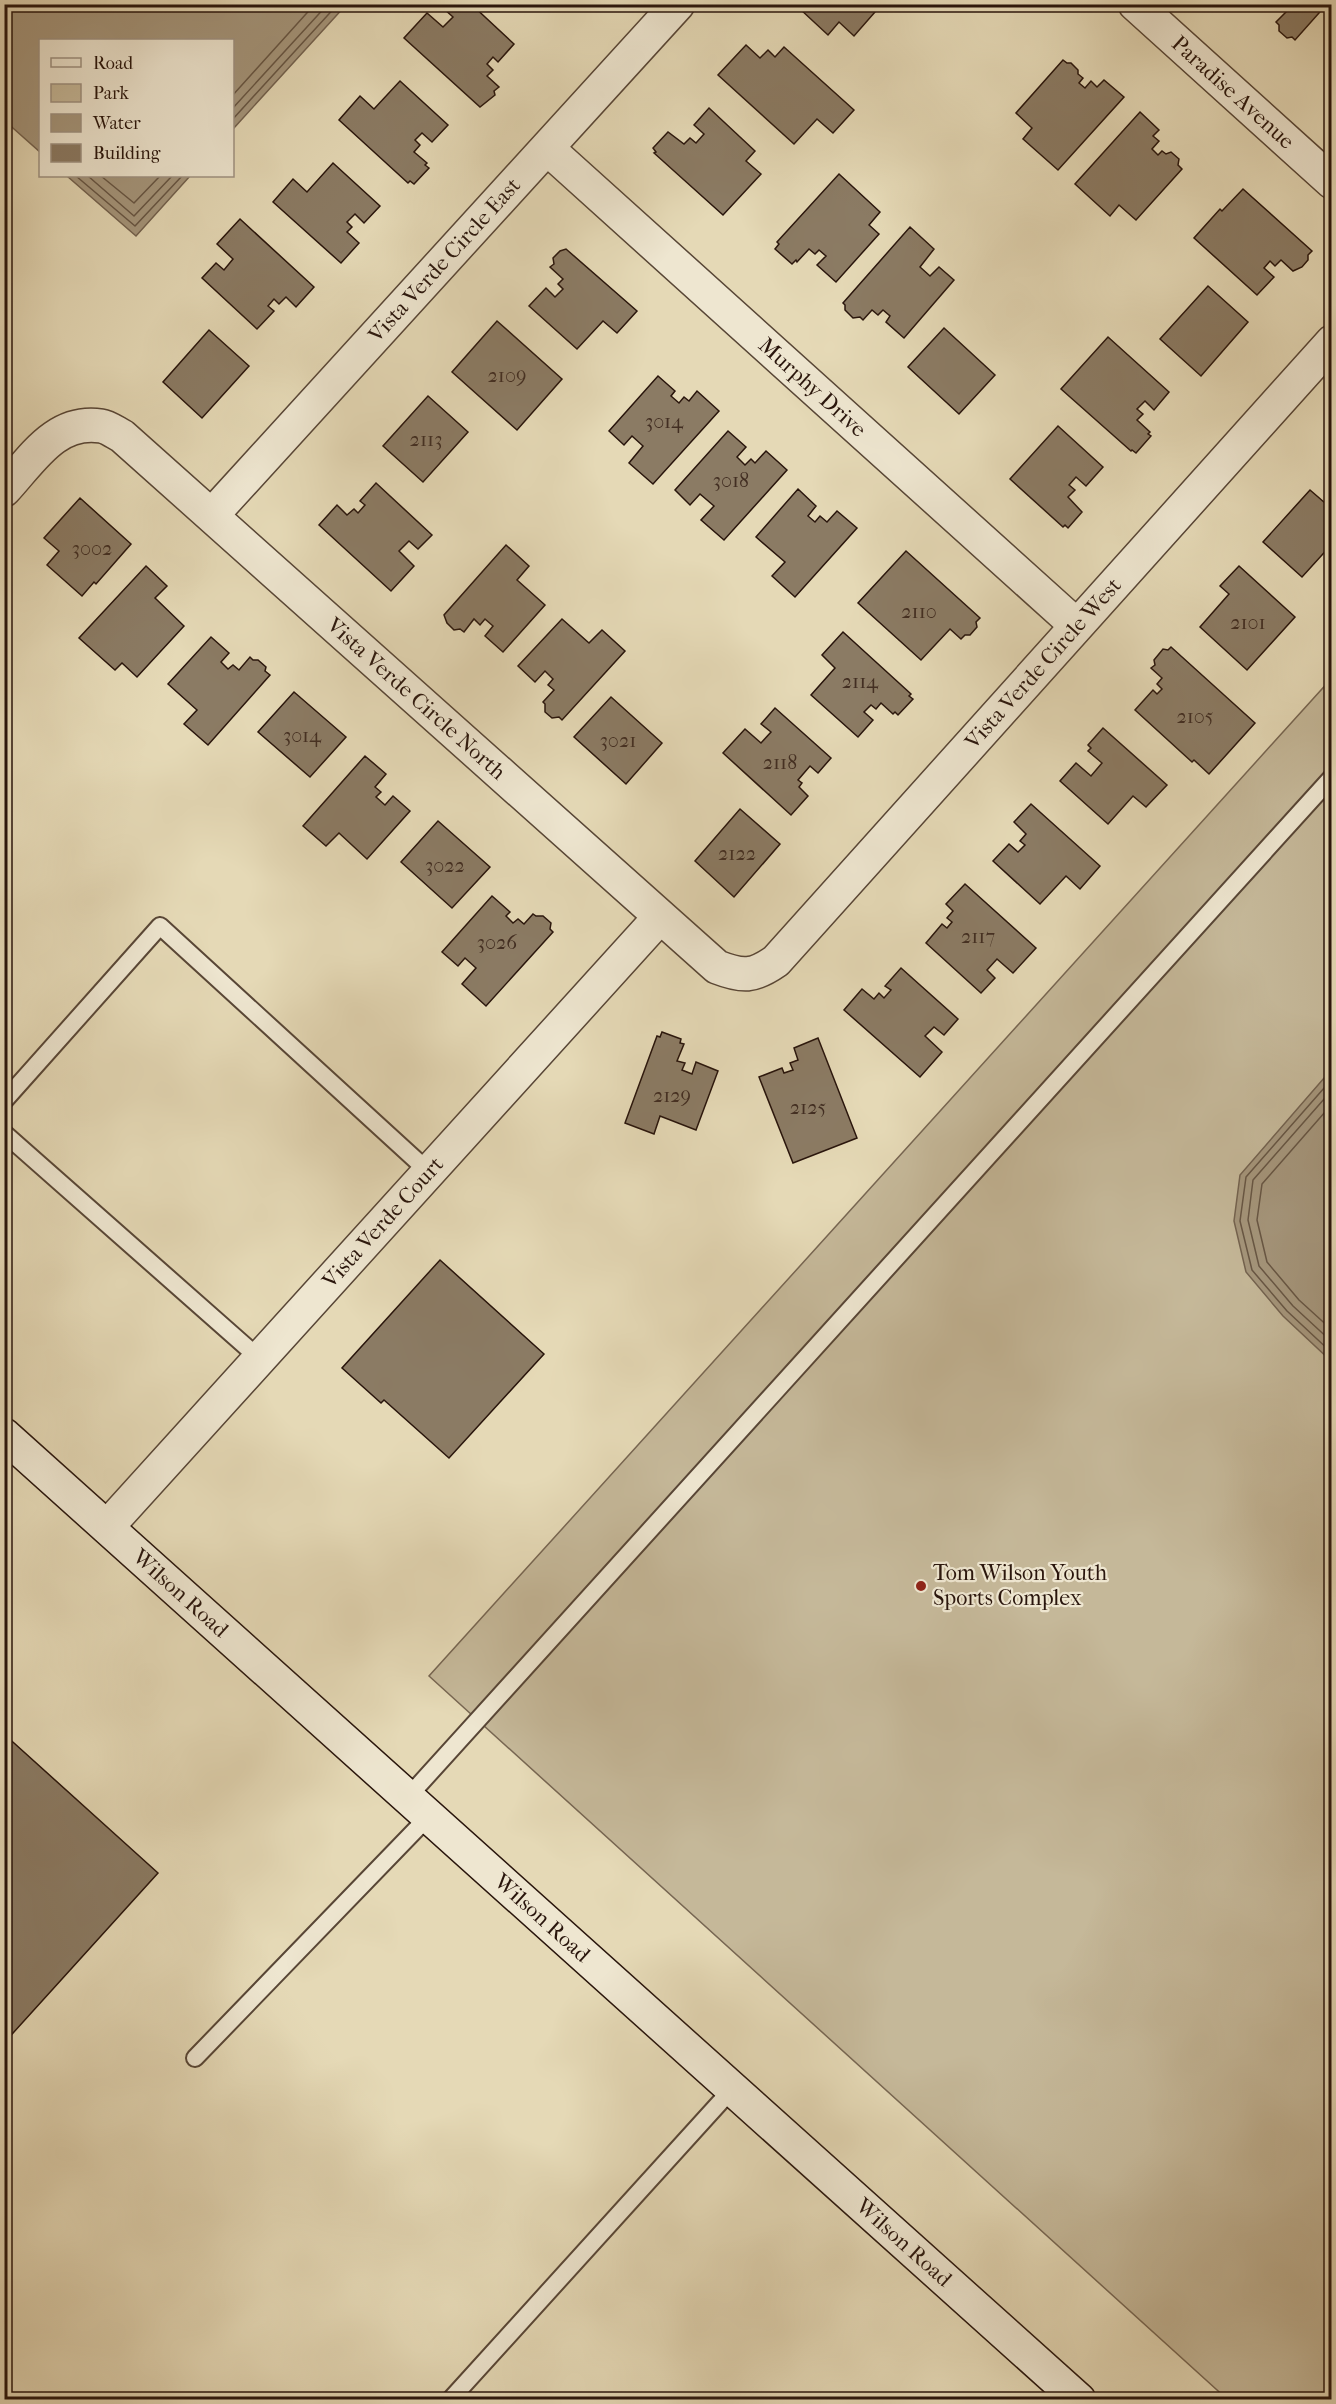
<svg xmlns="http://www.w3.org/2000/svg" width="1336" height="2404" viewBox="0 0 1336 2404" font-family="'IM FELL French Canon',serif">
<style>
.green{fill:#c5b899;stroke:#776652;stroke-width:1.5}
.water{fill:#a5967c;stroke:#73624f;stroke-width:1.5}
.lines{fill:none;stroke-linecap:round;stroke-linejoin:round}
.shore{stroke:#675644;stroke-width:1.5}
.building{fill:#8b7b64;stroke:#29150c;stroke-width:1.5}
.service-casing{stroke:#584636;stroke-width:20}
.minor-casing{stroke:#584636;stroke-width:36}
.secondary-casing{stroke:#29150c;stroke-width:36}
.service{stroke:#eee6d0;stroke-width:16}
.minor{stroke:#eee6d0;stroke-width:33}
.secondary{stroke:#eee6d0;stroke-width:33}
.poi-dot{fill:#8f2418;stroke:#eee6d0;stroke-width:2}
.labels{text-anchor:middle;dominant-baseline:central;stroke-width:4.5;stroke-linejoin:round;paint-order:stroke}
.number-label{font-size:20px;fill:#422e22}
.street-label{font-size:22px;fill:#29150c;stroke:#eee6d0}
.poi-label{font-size:22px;fill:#29150c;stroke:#eee6d0;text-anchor:start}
</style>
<rect width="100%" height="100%" fill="#e5d9b6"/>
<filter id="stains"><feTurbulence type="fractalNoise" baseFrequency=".00333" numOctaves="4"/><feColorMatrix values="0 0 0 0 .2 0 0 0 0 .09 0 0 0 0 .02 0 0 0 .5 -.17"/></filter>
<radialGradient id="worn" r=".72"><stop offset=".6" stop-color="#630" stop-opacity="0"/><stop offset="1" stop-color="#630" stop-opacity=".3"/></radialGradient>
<polygon class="green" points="1331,679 1331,2399 1227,2399 429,1676"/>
<g class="water">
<polygon points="5,4 346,4 346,5 233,129 232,40 40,40 40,152 5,121"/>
<polygon points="67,176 190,176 136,236"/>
<polygon points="1331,1070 1331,1361 1283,1316 1246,1272 1234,1221 1240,1175"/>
</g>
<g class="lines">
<g class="shore">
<polyline points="232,96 315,4"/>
<polyline points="232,109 328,4"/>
<polyline points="232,120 338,4"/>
<polyline points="76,176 135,226 182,176"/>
<polyline points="88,176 134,216 172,176"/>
<polyline points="101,176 134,203 160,176"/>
<polyline points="1332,1079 1246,1177 1240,1221 1252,1270 1287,1311 1332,1353"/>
<polyline points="1332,1090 1253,1180 1248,1220 1259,1266 1293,1306 1332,1342"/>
<polyline points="1332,1104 1262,1184 1257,1220 1267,1262 1299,1300 1332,1330"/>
</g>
</g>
<g class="building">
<polygon points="448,4 471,4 514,44 498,62 493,57 487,64 493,70 487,76 499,87 494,91 495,95 480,107 404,38 427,13 443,27 453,17 444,9"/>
<polygon points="804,4 882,4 854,36 839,22 828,35 800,9"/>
<polygon points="1327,4 1295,40 1292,37 1287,38 1279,31 1279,25 1276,22 1287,11 1281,4"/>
<polygon points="746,45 760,58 768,50 775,57 784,47 854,110 833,133 817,119 794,144 718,75"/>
<polygon points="1063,60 1067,63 1071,63 1078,70 1078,74 1083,78 1079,83 1085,88 1091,81 1097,87 1104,80 1124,97 1058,170 1023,139 1032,128 1016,113"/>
<polygon points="400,81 448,125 432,142 422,133 415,140 420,145 414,152 427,163 425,165 429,168 414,184 410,181 408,183 339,120 360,96 374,109"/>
<polygon points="709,108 755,151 746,161 761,174 723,215 654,153 656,152 653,148 668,132 684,144 690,138 696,143 704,134 694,125"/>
<polygon points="1140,112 1159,130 1153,136 1159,141 1152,149 1158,155 1162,151 1166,154 1171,152 1179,159 1178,165 1182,169 1136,220 1119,205 1110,216 1075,184"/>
<polygon points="333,163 380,206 364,223 355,214 347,222 352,227 347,232 359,243 341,263 273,202 293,179 307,192"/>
<polygon points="839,174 880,212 869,225 879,234 836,282 817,265 826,256 819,250 815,254 809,249 797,262 796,260 792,264 775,249 779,244 777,242"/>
<polygon points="1243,189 1312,251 1308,255 1308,260 1302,267 1293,271 1281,260 1275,266 1270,261 1264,268 1274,277 1257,295 1194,238 1220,209 1222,211"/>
<polygon points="240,219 314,287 296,307 286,297 279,304 274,299 268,306 274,311 257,329 202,278 216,263 224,270 233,259 217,244"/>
<polygon points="910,227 934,249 920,267 930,276 939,267 954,280 904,338 886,322 890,316 883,310 878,315 872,310 863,320 860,317 853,318 845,310 845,305 843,303"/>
<polygon points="566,249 637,311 617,333 603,321 577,349 529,306 546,288 555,297 563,289 558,284 563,279 550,267 554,264 553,258 560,251"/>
<polygon points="1208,286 1248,322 1201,376 1160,339"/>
<polygon points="497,321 562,379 517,430 452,372"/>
<polygon points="944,328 995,375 959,414 908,367"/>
<polygon points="209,330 249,366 202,418 163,382"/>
<polygon points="1108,337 1169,392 1154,410 1145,401 1137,409 1143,414 1137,420 1150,432 1148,434 1151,436 1136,453 1132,450 1131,451 1061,389"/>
<polygon points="658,376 675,391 671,396 679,403 684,397 689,401 697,391 719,411 653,484 629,463 643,446 632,436 624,445 609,431"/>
<polygon points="428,396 468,432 423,482 383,446"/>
<polygon points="1058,426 1103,467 1086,486 1076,477 1069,485 1075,490 1068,497 1082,512 1068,528 1065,525 1063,527 1010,479"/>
<polygon points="728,431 746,447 737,457 745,465 751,459 755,463 766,451 787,470 724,540 701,520 714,506 700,494 690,505 675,490"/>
<polygon points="376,483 432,535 418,549 409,541 399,551 414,566 391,591 319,525 337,505 347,515 354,509 358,513 365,505 360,501"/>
<polygon points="798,489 816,506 808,516 815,522 820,516 827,522 837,511 857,528 795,597 772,576 785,562 756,537"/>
<polygon points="1310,490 1332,509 1332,544 1302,577 1263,542"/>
<polygon points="80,498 131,544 96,584 94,582 82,596 47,565 59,551 44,538"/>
<polygon points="506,545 529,566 517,580 545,605 503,652 485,636 493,626 485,619 480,625 474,619 464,632 460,629 454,630 447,623 444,615"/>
<polygon points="906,551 980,618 976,622 977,627 970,635 965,635 961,639 950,629 921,660 858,603"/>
<polygon points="146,566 167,586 155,598 184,626 137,677 122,663 115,670 79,638"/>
<polygon points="1239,566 1295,617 1247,670 1200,627 1229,594 1220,586"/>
<polygon points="562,619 589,643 602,630 625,651 562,720 559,717 552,718 545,712 545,704 543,702 554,690 548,685 553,679 545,671 535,682 518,666"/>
<polygon points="843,632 911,694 909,696 913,699 898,715 895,712 893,714 881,703 876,709 871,705 864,712 873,720 858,737 811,695 835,668 822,655"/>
<polygon points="211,637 229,653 221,662 228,669 233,665 239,670 250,657 253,660 258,660 266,667 265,671 270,675 208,745 184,724 197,710 168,684"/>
<polygon points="1171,647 1255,723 1209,774 1194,760 1192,762 1135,710 1153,690 1157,694 1162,689 1157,684 1162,678 1151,668 1155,665 1154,660 1163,649 1168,650"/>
<polygon points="294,692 346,737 310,777 258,732"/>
<polygon points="611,697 662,743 626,784 574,737"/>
<polygon points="775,708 831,758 818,773 810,766 798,780 802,783 799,787 808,796 791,815 723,753 745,729 761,743 771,732 761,724"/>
<polygon points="1103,728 1167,785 1146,807 1133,796 1108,824 1060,781 1076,763 1091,776 1102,763 1088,751 1091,748 1088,745"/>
<polygon points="365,756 386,774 375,787 381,792 376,797 385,805 393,796 410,811 367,859 339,833 326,846 303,826"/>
<polygon points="1031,804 1100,866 1080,889 1066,876 1040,904 993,861 1009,844 1018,852 1025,845 1020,841 1026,834 1014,822"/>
<polygon points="740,809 780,844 734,897 695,861"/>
<polygon points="438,821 490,867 452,908 401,862"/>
<polygon points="965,884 1036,948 1013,973 997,959 987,970 995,978 981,993 926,943 942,924 947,928 952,922 947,918 953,911 946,904"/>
<polygon points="492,896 510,912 506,916 513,923 518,919 524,924 533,914 536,916 543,916 551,923 550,929 553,932 486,1006 462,984 476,968 465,958 458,966 442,952"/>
<polygon points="901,968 958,1019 944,1035 934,1027 925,1036 942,1052 920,1077 844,1010 862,989 874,999 879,993 884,998 891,990 885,986"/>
<polygon points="662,1032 681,1039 680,1043 684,1044 677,1061 685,1063 682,1070 692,1074 696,1062 718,1071 696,1130 660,1116 654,1134 625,1123 657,1036 660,1037"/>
<polygon points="818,1038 857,1138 793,1163 759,1077 782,1068 784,1073 793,1070 790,1063 798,1060 794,1048"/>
<polygon points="440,1260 544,1354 449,1458 384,1400 381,1403 342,1368"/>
<polygon points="4,1734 158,1873 4,2043"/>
</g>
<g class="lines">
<defs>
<g id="service">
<polyline points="4,1101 160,926 429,1172"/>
<polyline points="4,1133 260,1359"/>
<polyline points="408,1797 1332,777"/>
<polyline points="195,2058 429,1816"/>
<polyline points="450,2400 733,2088"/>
</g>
<g id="minor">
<path id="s1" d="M1135 4 1332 182"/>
<path id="s2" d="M548 149 1076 625"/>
<path id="s3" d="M4 490C32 460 55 419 101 426 108 427 116 433 122 436L717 967C743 977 753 977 776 961L1332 342"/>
<path id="s4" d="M212 515 678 4"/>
<path id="s5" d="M107 1527 660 917"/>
</g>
<g id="secondary">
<path id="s6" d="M4 1435 1079 2400"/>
</g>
</defs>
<use href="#service" class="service-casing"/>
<use href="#minor" class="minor-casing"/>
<use href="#secondary" class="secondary-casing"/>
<use href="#service" class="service"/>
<use href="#minor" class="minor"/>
<use href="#secondary" class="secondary"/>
</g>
<circle class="poi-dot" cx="921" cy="1586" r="6"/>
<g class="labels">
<g class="number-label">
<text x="507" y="375">2109</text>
<text x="664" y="421">3014</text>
<text x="426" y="439">2113</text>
<text x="731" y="480">3018</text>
<text x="92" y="548">3002</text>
<text x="919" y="611">2110</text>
<text x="1248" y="622">2101</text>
<text x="860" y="681">2114</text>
<text x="1195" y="716">2105</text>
<text x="302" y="735">3014</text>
<text x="618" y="740">3021</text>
<text x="780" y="762">2118</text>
<text x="737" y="853">2122</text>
<text x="445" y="865">3022</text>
<text x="978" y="936">2117</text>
<text x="497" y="942">3026</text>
<text x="672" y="1095">2129</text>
<text x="808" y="1107">2125</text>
</g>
<g class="street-label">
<text stroke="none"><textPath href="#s1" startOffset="132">Paradise Avenue</textPath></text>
<text stroke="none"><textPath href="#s4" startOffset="345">Vista Verde Circle East</textPath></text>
<text stroke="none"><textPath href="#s2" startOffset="356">Murphy Drive</textPath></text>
<text stroke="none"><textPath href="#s3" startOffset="1406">Vista Verde Circle West</textPath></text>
<text stroke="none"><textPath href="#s3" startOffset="540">Vista Verde Circle North</textPath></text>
<text stroke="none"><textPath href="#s5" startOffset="411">Vista Verde Court</textPath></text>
<text stroke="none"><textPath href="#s6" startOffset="237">Wilson Road</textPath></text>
<text stroke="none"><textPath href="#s6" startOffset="723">Wilson Road</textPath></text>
<text stroke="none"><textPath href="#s6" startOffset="1209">Wilson Road</textPath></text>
</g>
<g class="poi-label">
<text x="933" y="1573">Tom Wilson Youth<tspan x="933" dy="25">Sports Complex</tspan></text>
</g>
</g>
<rect width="1336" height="2404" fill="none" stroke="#e5d9b6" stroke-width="24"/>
<rect x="6" y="6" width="1324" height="2392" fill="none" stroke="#29150c" stroke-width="3"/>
<rect x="12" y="12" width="1312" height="2380" fill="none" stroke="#29150c" stroke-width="1.5"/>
<rect x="39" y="39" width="195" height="138" fill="#eee6d0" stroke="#9f9282" stroke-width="1.5"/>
<rect x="51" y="58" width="30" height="9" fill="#eee6d0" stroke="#9f9282" stroke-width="1.5"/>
<text x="93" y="69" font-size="18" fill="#29150c">Road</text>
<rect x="51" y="84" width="30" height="18" fill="#c5b899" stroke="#9f9282" stroke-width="1.5"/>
<text x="93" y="99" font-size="18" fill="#29150c">Park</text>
<rect x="51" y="114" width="30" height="18" fill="#a5967c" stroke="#9f9282" stroke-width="1.5"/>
<text x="93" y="129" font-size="18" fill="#29150c">Water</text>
<rect x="51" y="144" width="30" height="18" fill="#8b7b64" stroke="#9f9282" stroke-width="1.5"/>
<text x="93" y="159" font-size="18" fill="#29150c">Building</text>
<rect width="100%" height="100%" filter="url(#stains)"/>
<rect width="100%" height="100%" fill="url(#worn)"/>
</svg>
